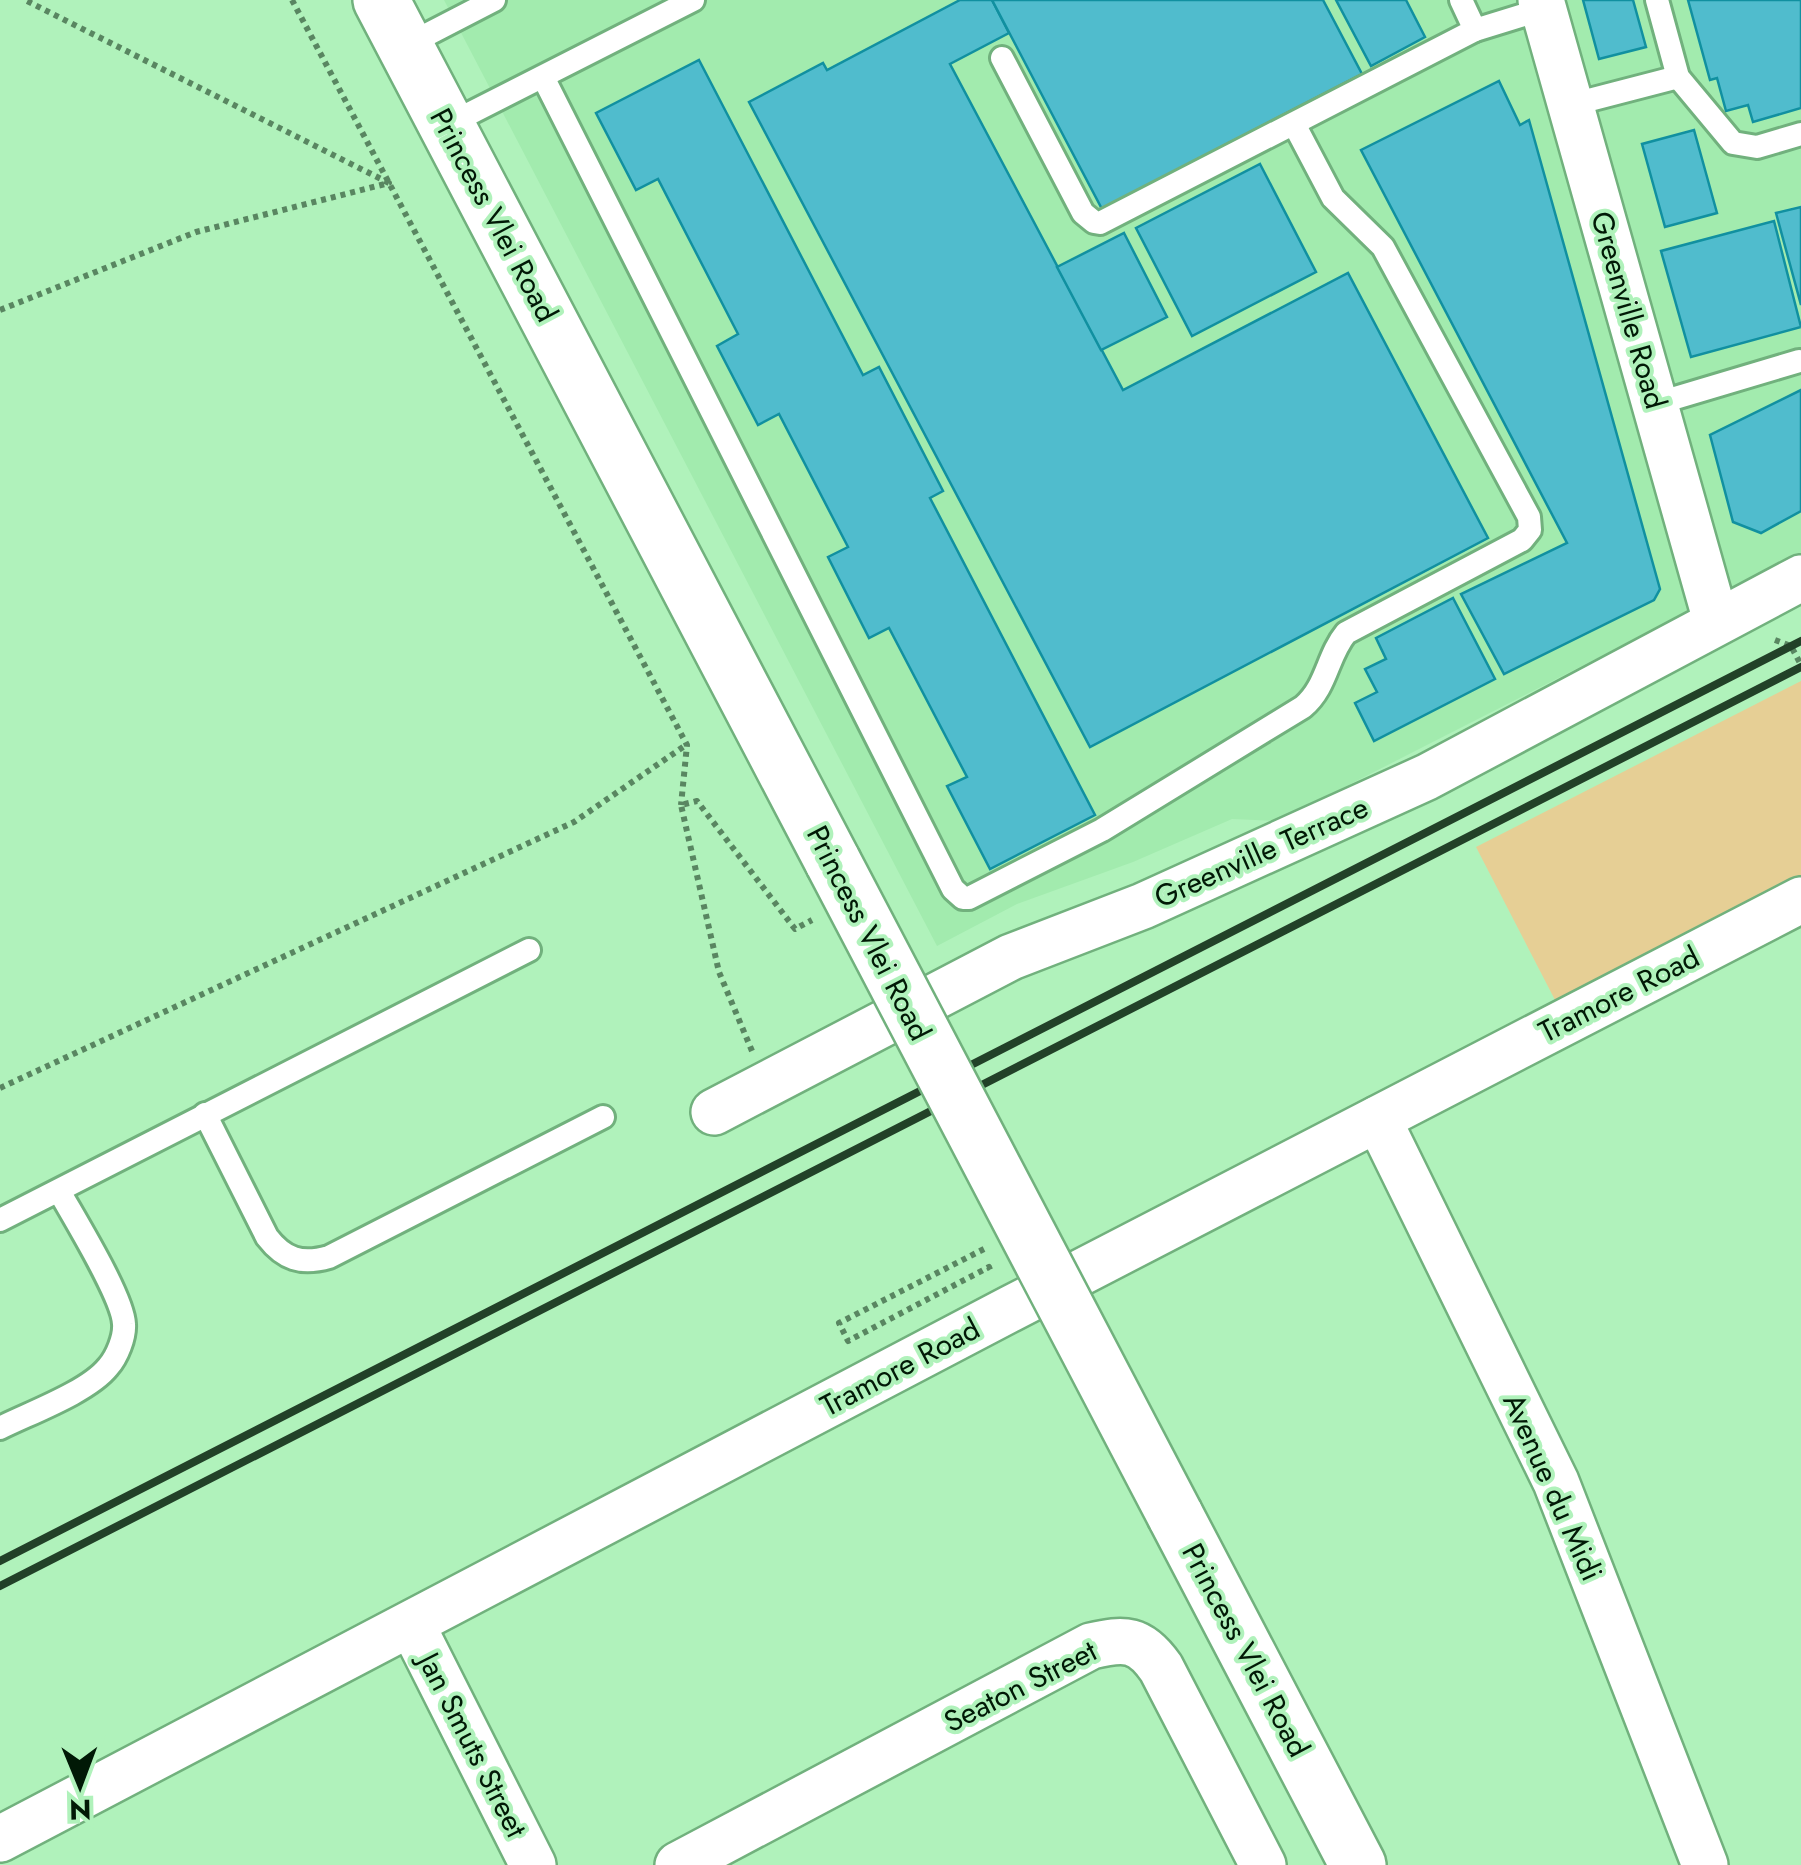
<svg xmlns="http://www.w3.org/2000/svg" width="1801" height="1865" viewBox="0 0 1801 1865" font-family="Jost,sans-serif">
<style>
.built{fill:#a2ebae}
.green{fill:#e6cf95}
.building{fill:#50bccd;stroke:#1190a0;stroke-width:2.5}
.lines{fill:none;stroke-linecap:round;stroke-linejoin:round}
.lane-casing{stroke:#71b17d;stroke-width:28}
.street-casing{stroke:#71b17d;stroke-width:50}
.secondary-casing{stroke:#71b17d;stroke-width:60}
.path{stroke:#598661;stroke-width:6;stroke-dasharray:5 5;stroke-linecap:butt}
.lane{stroke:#fff;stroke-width:22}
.street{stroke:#fff;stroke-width:45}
.secondary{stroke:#fff;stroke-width:55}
.rail{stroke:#224128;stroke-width:8}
.secondary-bridge-casing{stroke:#71b17d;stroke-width:60;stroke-linecap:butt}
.secondary-bridge{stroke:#fff;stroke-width:55}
.labels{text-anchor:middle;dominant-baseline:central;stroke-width:8;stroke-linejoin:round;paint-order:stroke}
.street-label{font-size:30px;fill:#011906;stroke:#b0f2bb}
</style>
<rect width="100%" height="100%" fill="#b0f2bb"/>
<polygon class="built" points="444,0 1801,0 1801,554 1278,821 1232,819 1133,862 1017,904 937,946"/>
<polygon class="green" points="1801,681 1801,876 1555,1000 1476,847"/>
<g class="building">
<polygon points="960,0 992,0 1009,33 950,64 1123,390 1348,273 1488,538 1090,747 749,102 823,63 827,70"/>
<polygon points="992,0 1323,0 1362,74 1102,209"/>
<polygon points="1336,0 1406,0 1425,37 1371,66"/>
<polygon points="1583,0 1633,0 1646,47 1599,59"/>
<polygon points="1688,0 1801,0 1801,108 1753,122 1748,105 1726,111 1717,78 1710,80"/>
<polygon points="699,60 863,375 879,367 943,491 930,498 1095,815 990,869 947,786 967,777 889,628 869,638 828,557 848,547 779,414 758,425 717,346 738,334 658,179 636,190 596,113"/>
<polygon points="1499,81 1520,125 1529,120 1660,589 1654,600 1504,674 1461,594 1567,543 1361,150"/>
<polygon points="1694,130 1717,213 1665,227 1642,144"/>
<polygon points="1260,164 1316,272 1192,336 1136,228"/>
<polygon points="1801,207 1801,305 1776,213"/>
<polygon points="1774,221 1801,327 1691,357 1661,251"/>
<polygon points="1124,233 1167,317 1101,350 1057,267"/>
<polygon points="1801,390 1801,511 1761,533 1733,522 1710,435"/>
<polygon points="1453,598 1495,679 1374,741 1355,703 1377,692 1365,669 1386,659 1376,638"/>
</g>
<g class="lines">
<defs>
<g id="lane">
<polyline points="1657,0 1678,77 1733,143 1757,147 1801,134"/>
<polyline points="1475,30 1543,9"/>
<polyline points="405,46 494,0"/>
<polyline points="1002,58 1083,213 1094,222 1100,223 1475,30 1461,0"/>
<path d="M543 77 953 889 963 898H969L1102 830 1303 707C1327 687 1327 656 1346 633L1522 540 1530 530 1529 517 1383 247 1333 198 1294 124"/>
<polyline points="1570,105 1678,77"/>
<polyline points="447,125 693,0"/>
<polyline points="1655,404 1799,361"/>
<path d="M205 1114 267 1237C284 1259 301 1265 329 1257L603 1117"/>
<polyline points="0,1220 529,950"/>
<path d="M0 1428C30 1413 88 1392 108 1367 117 1357 125 1337 124 1324 123 1297 74 1218 59 1191"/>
</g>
<g id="street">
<polyline points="1541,0 1716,621"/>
<polyline points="714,1112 1011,957 1143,906 1427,777 1801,578"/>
<polyline points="1378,1119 1556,1482 1705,1865"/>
<polyline points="412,1625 533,1865"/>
<polyline points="0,1839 1010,1309 1801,900"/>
<path d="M678 1865 1091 1646C1125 1638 1140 1638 1161 1668L1263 1865"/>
</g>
<g id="secondary">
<polyline points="381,0 833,862"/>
<polyline points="1175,1515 1358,1865"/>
</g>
</defs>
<use href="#lane" class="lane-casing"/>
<use href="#street" class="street-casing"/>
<use href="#secondary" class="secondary-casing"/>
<g class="path">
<polyline points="292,0 687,745 681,805"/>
<polyline points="0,310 196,232 389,183 25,0"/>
<polyline points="1775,640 1791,646 1801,665"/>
<polyline points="752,1051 719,972 681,805 697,801 795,929 812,920"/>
<polyline points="0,1088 574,822 686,745"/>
<polyline points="984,1249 839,1323 848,1341 989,1267 991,1272"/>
</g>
<use href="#lane" class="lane"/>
<use href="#street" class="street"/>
<use href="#secondary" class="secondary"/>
<g class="rail">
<polyline points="0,1561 1801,641"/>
<polyline points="0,1586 1801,667"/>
</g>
<defs>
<polyline id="secondary-bridge" points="833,862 1175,1515"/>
</defs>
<use href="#secondary-bridge" class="secondary-bridge-casing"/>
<use href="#secondary-bridge" class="secondary-bridge"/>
</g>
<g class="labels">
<g class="street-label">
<text transform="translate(494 215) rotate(62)">Princess Vlei Road</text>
<text transform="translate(1629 310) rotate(74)">Greenville Road</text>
<text transform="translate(1261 852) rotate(-24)">Greenville Terrace</text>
<text transform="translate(869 933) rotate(63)">Princess Vlei Road</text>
<text transform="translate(1619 994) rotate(-27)">Tramore Road</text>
<text transform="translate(900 1367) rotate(-28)">Tramore Road</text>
<text transform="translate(1553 1487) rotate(66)">Avenue du Midi</text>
<text transform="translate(1246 1650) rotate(62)">Princess Vlei Road</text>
<text transform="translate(1020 1686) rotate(-27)">Seaton Street</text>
<text transform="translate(473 1745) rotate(63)">Jan Smuts Street</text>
</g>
</g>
<g transform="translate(80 1785) rotate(179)" stroke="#b0f2bb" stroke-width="8" paint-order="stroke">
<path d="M0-8L18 38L0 25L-18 38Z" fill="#011906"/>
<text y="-15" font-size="28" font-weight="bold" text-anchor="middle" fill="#011906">N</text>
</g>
</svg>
